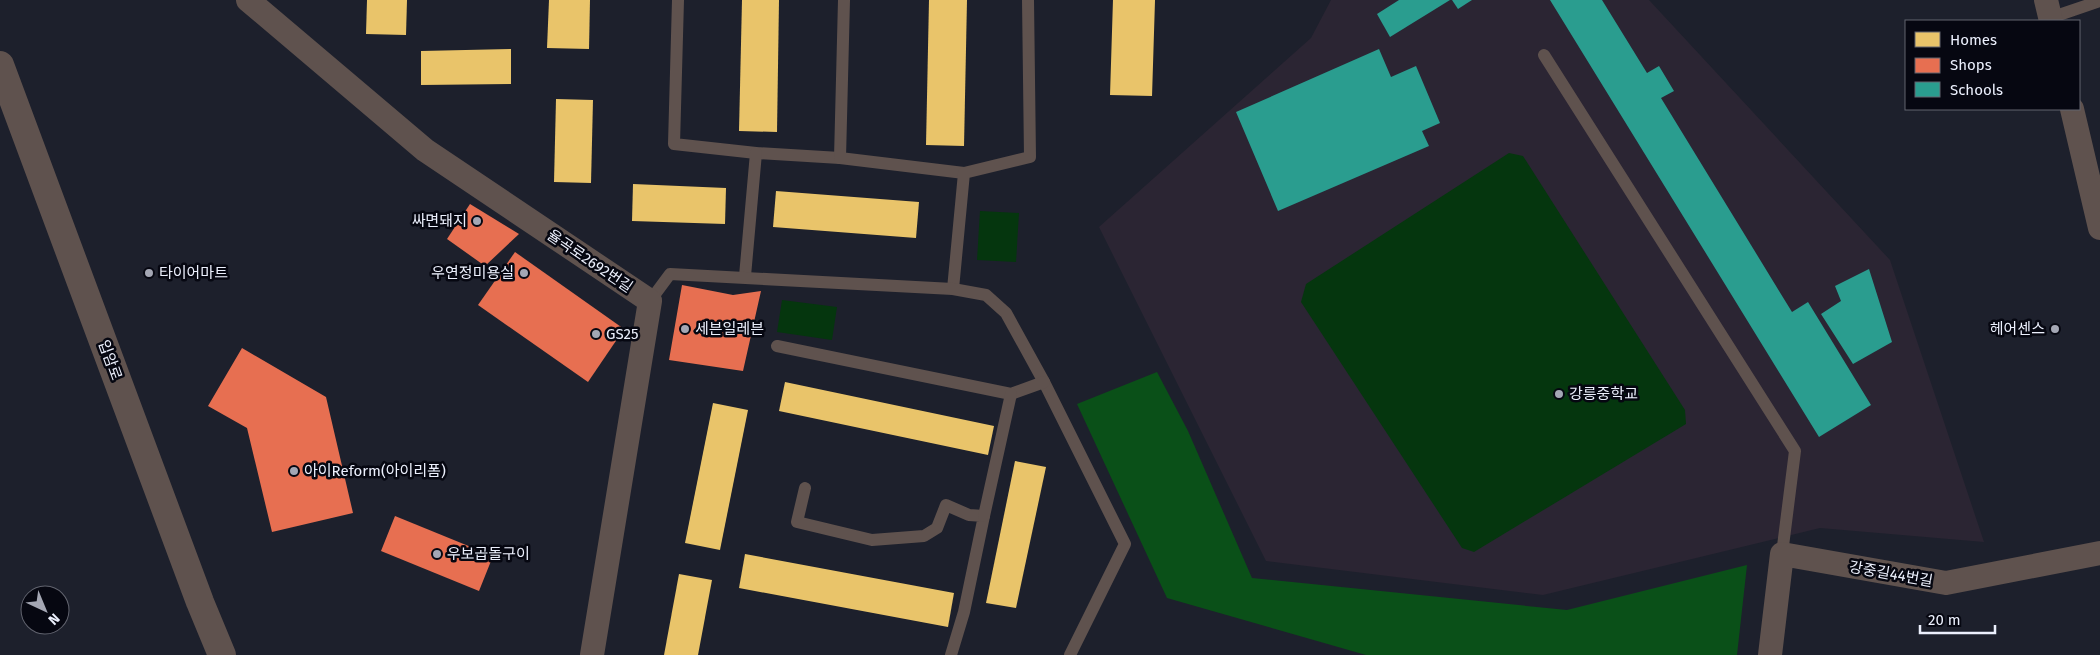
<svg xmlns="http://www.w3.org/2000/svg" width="2100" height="655" viewBox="0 0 2100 655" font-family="'Fira Sans','Noto Sans KR',sans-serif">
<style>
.education{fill:#2b2533}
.green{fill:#05360e}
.forest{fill:#0a5018}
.homes{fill:#e9c46a}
.shops{fill:#e76f51}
.schools{fill:#2a9d8f}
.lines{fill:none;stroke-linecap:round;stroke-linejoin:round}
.service{stroke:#5f524e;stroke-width:12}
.minor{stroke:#5f524e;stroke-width:24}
.tertiary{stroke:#5f524e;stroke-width:28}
.poi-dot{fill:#a4a7b4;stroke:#060711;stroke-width:2}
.labels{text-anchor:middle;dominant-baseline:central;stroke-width:5;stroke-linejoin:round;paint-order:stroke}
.poi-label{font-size:15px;fill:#ecf0fd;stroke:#060711;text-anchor:start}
.street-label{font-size:15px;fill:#ecf0fd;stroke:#060711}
</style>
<rect width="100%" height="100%" fill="#1d202c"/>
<polygon class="education" points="1331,0 1649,0 1890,260 1984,542 1820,528 1543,595 1266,561 1099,227 1311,38"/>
<g class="green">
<polygon points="1509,153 1523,156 1685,410 1686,424 1474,552 1462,548 1301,302 1306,284"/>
<polygon points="980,211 1019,213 1016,262 977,260"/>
<polygon points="782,300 837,307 832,340 777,332"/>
</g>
<polygon class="forest" points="1157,372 1188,431 1252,578 1567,610 1747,565 1737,655 1366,655 1167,598 1077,404"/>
<g class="homes">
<polygon points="367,0 407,0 406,35 366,34"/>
<polygon points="549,0 590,0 589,49 547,48"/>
<polygon points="742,0 779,0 777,132 739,131"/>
<polygon points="929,0 967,0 964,146 926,145"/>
<polygon points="1113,0 1155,0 1152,96 1110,95"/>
<polygon points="511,49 511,84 421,85 421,51"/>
<polygon points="556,99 593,100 591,183 554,182"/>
<polygon points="633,184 726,188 725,224 632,221"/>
<polygon points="776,191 919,202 916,238 773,227"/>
<polygon points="785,382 994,426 988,455 779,411"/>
<polygon points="713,403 748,410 720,550 685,543"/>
<polygon points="1015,461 1046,467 1016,608 986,603"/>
<polygon points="745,554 954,593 948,627 739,588"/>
<polygon points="679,574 712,580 698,655 664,655"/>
</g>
<g class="shops">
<polygon points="470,204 519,234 485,266 447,239"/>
<polygon points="515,252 624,329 588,382 478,305"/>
<polygon points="682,285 733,295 761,291 743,371 669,360"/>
<polygon points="242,348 326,397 353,513 272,532 247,428 208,406"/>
<polygon points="395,516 493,556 479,591 381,551"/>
</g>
<g class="schools">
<polygon points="1399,0 1450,0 1390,37 1377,14"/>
<polygon points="1452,0 1472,0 1458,9"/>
<polygon points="1550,0 1602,0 1647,73 1659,66 1674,91 1661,98 1792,312 1808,302 1871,405 1819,437"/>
<polygon points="1379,49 1391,77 1416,66 1440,123 1422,131 1429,146 1278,211 1236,112"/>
<polygon points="1869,269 1892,342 1853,364 1821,314 1841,301 1835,286"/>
</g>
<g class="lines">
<g class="service">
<polyline points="678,0 674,144 756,153 840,158"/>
<polyline points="844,0 840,158 964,173"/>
<polyline points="2050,18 2100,1"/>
<polyline points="1544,55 1795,451 1782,554"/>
<polyline points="745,276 756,153"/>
<polyline points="953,289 964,173 1030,157 1028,0"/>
<polyline points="650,301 670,274 953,289 986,295 1006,313 1044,382 1125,544 1070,655"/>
<polyline points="777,346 1011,394 1044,382"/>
<polyline points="805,488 797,522 872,540 924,536 937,528 946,505 969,515 984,516 964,612 951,655"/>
<polyline points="984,516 1011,394"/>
</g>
<g class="minor">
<polyline points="248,0 425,150 650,301 592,655"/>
<polyline points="2046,0 2051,21"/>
<polyline points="2072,109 2100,228"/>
<polyline points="1770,655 1782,554 1946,583 2100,553"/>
</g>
<polyline class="tertiary" points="0,65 200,602 222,655"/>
</g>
<g class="poi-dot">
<circle cx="477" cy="221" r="5"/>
<circle cx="149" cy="273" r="5"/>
<circle cx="524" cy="273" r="5"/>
<circle cx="685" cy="329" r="5"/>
<circle cx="2055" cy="329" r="5"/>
<circle cx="596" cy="334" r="5"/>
<circle cx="1559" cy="394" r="5"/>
<circle cx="294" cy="471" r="5"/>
<circle cx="437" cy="554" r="5"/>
</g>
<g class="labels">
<g class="poi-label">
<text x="467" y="221" text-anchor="end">싸면돼지</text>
<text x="159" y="273">타이어마트</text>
<text x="514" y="273" text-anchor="end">우연정미용실</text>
<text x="695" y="329">세븐일레븐</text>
<text x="2045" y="329" text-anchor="end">헤어센스</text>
<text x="606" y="334">GS25</text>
<text x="1569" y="394">강릉중학교</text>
<text x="304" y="471">아이Reform(아이리폼)</text>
<text x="447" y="554">우보곱돌구이</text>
</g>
<g class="street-label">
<text transform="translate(590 261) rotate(34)">율곡로2692번길</text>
<text transform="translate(110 360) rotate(70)">입암로</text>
<text transform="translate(1891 574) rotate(10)">강중길44번길</text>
</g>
</g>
<rect x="1905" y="20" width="175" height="90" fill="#060711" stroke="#62646f"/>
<rect x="1915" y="32" width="25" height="15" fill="#e9c46a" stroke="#62646f"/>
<text x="1950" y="45" font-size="15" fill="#ecf0fd">Homes</text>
<rect x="1915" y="58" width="25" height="15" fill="#e76f51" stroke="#62646f"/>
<text x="1950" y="70" font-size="15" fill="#ecf0fd">Shops</text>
<rect x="1915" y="82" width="25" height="15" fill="#2a9d8f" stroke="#62646f"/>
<text x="1950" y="95" font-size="15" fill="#ecf0fd">Schools</text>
<g transform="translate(45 610) rotate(136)"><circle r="24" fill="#060711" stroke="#62646f"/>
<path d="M0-4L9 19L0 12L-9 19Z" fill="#a4a7b4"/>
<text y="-8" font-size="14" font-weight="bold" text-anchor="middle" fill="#ecf0fd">N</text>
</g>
<path d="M1920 625v8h75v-8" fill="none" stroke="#ecf0fd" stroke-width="2.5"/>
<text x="1928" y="625" font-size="15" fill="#ecf0fd" stroke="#060711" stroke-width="4" paint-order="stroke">20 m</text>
</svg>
